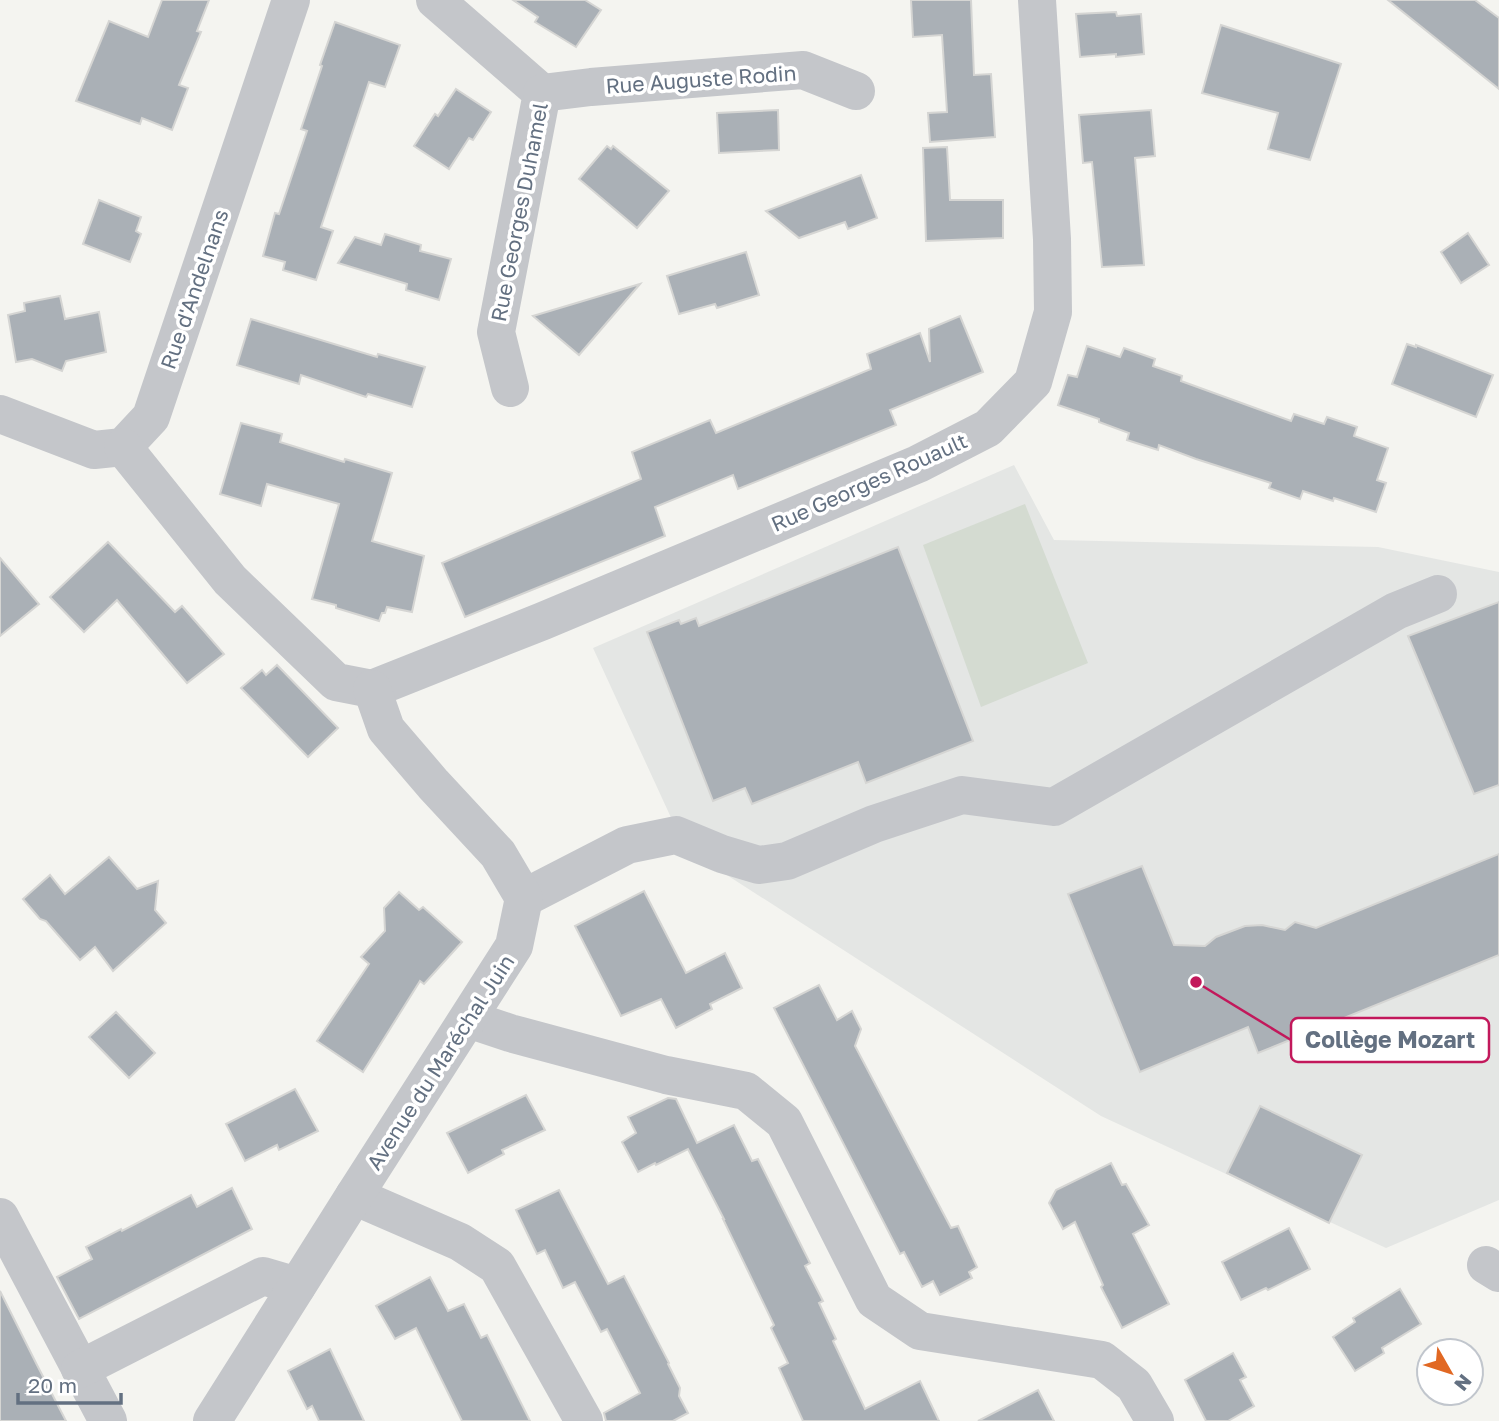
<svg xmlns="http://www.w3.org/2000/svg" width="1499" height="1421" viewBox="0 0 1499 1421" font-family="'Golos Text',sans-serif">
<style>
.built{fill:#e4e6e4}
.green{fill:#d4dbd1}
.building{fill:#aab0b6;stroke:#d5d5d3;stroke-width:2}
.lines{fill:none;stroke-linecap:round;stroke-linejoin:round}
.minor{stroke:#c4c6ca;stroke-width:38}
.labels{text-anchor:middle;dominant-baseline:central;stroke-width:7;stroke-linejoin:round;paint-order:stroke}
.street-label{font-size:21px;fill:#637081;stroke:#fff}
.leader{fill:none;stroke:#c2185b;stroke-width:2.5}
.callout-dot{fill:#c2185b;stroke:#fff;stroke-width:2.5}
.callout{fill:#fff;stroke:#c2185b;stroke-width:2.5}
.callout-label{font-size:23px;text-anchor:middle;font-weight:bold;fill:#637081}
</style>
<rect width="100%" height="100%" fill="#f4f4f0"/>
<polygon class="built" points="1014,465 1054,540 1378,547 1499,572 1499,1200 1386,1248 1101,1116 685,848 593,648"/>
<polygon class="green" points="1025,504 1088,663 981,707 923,545"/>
<g class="building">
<polygon points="162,0 209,0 197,31 201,32 179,85 188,88 172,130 142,118 140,124 76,101 109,21 148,37"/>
<polygon points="513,0 585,0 601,10 576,47 535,22 538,17"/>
<polygon points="911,0 971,0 974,75 991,74 995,137 930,142 928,113 947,112 942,35 913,37"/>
<polygon points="1388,0 1475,0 1499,18 1499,89"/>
<polygon points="1116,12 1117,16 1141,14 1144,54 1116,57 1116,54 1080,57 1076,14"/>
<polygon points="335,22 400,45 385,87 369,82 321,227 333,231 316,280 283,270 285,262 263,256 275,213 279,214 307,131 301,129 322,66 320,65"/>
<polygon points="1221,25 1341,64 1310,160 1268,149 1278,113 1202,93"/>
<polygon points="456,89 491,112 473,140 469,138 449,169 414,146 435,114 438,116"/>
<polygon points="778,110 779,150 719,153 717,113"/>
<polygon points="1151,110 1155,156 1135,158 1144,265 1102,267 1092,162 1083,163 1079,115"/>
<polygon points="607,146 611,149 613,146 669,191 637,228 579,179"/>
<polygon points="947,147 950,200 1003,200 1003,238 926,241 923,148"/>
<polygon points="861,175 877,218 848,229 845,222 799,238 766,211"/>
<polygon points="99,200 141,217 136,231 141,234 130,262 83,244"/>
<polygon points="1468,233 1489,265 1461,283 1441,252"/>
<polygon points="385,234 421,245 420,251 451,259 439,300 406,290 407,284 338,263 355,237 381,245"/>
<polygon points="746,252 759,295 717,308 715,304 679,314 667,276"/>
<polygon points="640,284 579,355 533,316"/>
<polygon points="60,296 65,319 99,312 106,352 66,361 62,371 32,359 16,362 8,315 25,311 24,303"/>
<polygon points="960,316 983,372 890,410 896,425 738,489 733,475 655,507 665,536 465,617 442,563 641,479 632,452 710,420 716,433 871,369 867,354 920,333 930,362 929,329"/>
<polygon points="251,319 377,357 378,354 425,367 412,407 368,394 366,397 301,375 299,384 237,365"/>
<polygon points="1407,344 1416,347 1416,345 1493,375 1476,417 1392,384"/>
<polygon points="1087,346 1120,357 1124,348 1155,359 1153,366 1182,376 1181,381 1291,421 1294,414 1324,424 1327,417 1357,427 1354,436 1388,448 1377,480 1386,483 1376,512 1334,498 1333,501 1303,491 1300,499 1269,488 1271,483 1196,459 1159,445 1158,450 1127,440 1129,433 1099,422 1099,419 1058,405 1068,375 1077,377"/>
<polygon points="241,423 282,434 280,442 344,462 345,459 392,473 372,541 424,556 412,612 387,607 385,613 382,613 379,621 336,608 336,605 312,599 339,504 267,484 261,506 220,494"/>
<polygon points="108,542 175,612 182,606 224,654 187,683 117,600 84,632 50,597"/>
<polygon points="898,547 973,741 866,783 858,762 752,804 745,788 713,801 647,632 679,620 681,624 696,618 699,626"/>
<polygon points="0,558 39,604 0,636"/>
<polygon points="1499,602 1499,785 1474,794 1408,636"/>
<polygon points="277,665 338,728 308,757 241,688 262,670 266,675"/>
<polygon points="1499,854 1499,955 1258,1053 1248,1027 1140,1072 1068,894 1142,866 1174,945 1205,946 1216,937 1245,926 1262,925 1285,930 1295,922 1316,928"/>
<polygon points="109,857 137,889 158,881 155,910 166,923 113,971 95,947 80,960 46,921 40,919 23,899 50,875 65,894"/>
<polygon points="644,891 686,973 725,953 742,988 710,1004 712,1009 676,1028 661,999 621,1016 575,926"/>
<polygon points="399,892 419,910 423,907 462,942 424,984 420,981 363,1072 317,1041 369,964 361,957 385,931 384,908"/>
<polygon points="819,985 837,1020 852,1011 861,1029 855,1046 951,1228 958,1226 977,1267 969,1272 972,1278 940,1295 933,1281 922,1287 904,1252 900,1254 774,1008"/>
<polygon points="116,1012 155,1053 129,1078 89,1037"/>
<polygon points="295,1089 318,1131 279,1150 277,1145 245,1161 226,1124"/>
<polygon points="526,1095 545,1130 502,1150 504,1154 468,1173 447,1133"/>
<polygon points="668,1098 676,1099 697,1143 734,1125 752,1161 758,1159 810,1263 805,1266 823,1301 819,1303 836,1339 833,1341 865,1409 920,1381 939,1421 803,1421 779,1368 788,1363 771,1328 774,1325 723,1219 724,1219 688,1149 656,1165 655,1163 638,1172 622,1142 636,1133 628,1117"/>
<polygon points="1260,1106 1362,1155 1329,1223 1227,1173"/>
<polygon points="1111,1163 1122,1185 1126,1184 1149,1225 1133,1234 1169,1304 1122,1328 1101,1287 1103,1285 1075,1222 1063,1229 1049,1203 1056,1190"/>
<polygon points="232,1188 252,1229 79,1319 57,1277 92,1259 86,1247 121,1229 122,1231 191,1195 197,1207"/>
<polygon points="559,1190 608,1284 624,1276 669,1363 668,1364 680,1388 679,1396 688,1413 673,1421 606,1421 604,1413 640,1393 607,1329 601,1332 575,1282 563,1288 545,1250 537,1254 516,1210"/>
<polygon points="1289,1228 1310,1269 1268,1290 1266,1288 1241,1300 1222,1262"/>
<polygon points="430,1277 448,1311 464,1304 481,1338 487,1335 530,1421 462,1421 416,1328 395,1339 376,1306"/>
<polygon points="1400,1289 1421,1324 1382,1348 1384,1353 1355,1371 1333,1337 1355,1322 1353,1318"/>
<polygon points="0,1291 37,1365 66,1421 0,1421"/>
<polygon points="330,1349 364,1421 319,1421 312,1406 307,1409 288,1371"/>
<polygon points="1233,1353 1246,1377 1240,1380 1254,1406 1228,1421 1206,1421 1185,1380"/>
<polygon points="1038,1390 1054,1421 978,1421"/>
</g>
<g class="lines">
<g class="minor">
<polyline points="435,0 542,93 496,332 510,388"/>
<polyline points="542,93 591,87 803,70 856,91"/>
<polyline points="0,414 94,450 123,447 151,417 291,0"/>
<polyline points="123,447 230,580 336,682 372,689"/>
<polyline points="372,689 543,621 918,464 988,428 1033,382 1053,312 1052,239 1037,0"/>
<polyline points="524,898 627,845 676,835 722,854 759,865 787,861 874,824 962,795 1054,807 1396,611 1438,594"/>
<polyline points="468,1019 510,1033 666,1075 746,1091 784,1122 874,1300 920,1331 1102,1360 1134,1385 1155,1421"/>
<polyline points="354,1196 460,1242 497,1266 584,1421"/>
<polyline points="0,1217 108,1421"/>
<polyline points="1486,1265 1499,1273"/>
<polyline points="80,1369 263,1276 297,1286"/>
<polyline points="212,1421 354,1196 514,946 524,898 498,854 433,784 386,729 372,689"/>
</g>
</g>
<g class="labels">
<g class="street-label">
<text transform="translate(701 79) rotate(-4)">Rue Auguste Rodin</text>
<text transform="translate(519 212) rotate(-79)">Rue Georges Duhamel</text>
<text transform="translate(194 289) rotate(-71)">Rue d'Andelnans</text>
<text transform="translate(869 482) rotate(-24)">Rue Georges Rouault</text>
<text transform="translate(440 1062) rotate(-57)">Avenue du Maréchal Juin</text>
</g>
</g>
<path class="leader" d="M1196 982L1291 1040"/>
<circle class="callout-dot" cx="1196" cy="982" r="7"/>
<rect class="callout" x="1291" y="1018" width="198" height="44" rx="7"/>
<g class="callout-label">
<text x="1390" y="1048">Collège Mozart</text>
</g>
<g transform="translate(1450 1372) rotate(129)"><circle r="33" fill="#ffffff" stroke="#c1c6cd" stroke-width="2"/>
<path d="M0-5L12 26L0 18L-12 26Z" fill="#e16823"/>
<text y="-10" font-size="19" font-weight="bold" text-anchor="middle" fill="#637081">N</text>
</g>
<path d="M18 1393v10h103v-10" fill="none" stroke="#637081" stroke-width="3.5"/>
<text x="28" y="1393" font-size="21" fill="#637081" stroke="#ffffff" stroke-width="5" paint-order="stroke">20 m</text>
</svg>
